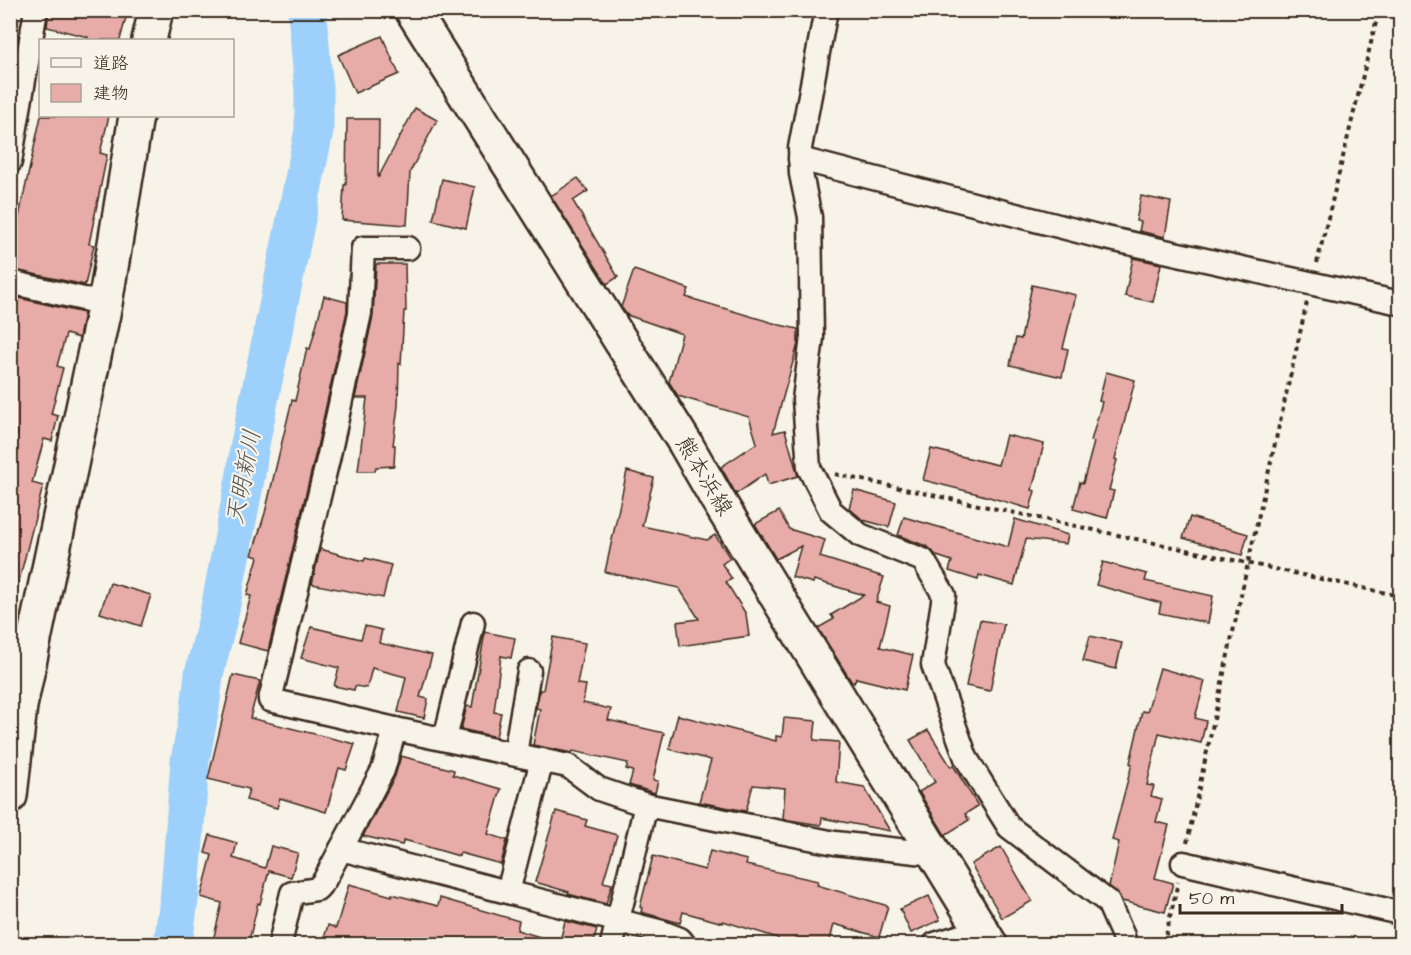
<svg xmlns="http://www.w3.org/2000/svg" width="1411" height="955" viewBox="0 0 1411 955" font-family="'Architects Daughter','Klee One',sans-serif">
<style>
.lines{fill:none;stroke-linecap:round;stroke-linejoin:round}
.river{stroke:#9dd0fa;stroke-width:39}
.building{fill:#e7aca7;stroke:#3b2a1e;stroke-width:1.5}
.street-casing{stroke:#3b2a1e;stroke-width:27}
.secondary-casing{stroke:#3b2a1e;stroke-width:38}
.path{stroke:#3b2a1e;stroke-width:4;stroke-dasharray:4.5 4.5;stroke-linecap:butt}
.street{stroke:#f7f3e8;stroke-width:22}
.secondary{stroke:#f7f3e8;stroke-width:33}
.labels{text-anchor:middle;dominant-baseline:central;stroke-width:4.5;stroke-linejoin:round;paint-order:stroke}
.street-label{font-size:22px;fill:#3b2a1e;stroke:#f7f3e8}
.water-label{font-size:24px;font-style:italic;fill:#545455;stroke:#f7f3e8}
</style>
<rect width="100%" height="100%" fill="#f7f3e8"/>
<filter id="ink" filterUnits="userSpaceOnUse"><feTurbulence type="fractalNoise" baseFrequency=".0167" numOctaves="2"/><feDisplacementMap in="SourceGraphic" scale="12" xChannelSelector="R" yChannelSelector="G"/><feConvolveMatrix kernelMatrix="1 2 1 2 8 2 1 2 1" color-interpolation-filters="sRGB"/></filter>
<g filter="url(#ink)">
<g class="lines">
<polyline class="river" points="173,944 180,892 190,761 200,708 204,674 219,614 246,474 249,449 314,131 314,91 307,10"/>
</g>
<g class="building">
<polygon points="49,10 67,10 93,17 95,10 128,10 120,40 87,40 88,37 47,27"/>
<polygon points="382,36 399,74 355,93 338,55"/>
<polygon points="415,108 437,120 410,172 407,225 342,220 344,185 346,185 347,119 379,119 378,178"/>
<polygon points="41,116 109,116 100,153 107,155 89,244 94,245 85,285 10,269 10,257"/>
<polygon points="578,178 588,191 573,201 618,277 607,284 551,196"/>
<polygon points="442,179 475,187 466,228 433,220"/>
<polygon points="1141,196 1171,202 1165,237 1139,231 1141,222 1136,221"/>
<polygon points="1133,258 1161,264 1153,302 1125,296"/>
<polygon points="376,264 405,264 406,311 404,311 401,364 399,363 398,406 393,445 395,445 394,466 376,467 375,471 358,471 367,398 355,398 373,316"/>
<polygon points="634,270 689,289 686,297 780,325 798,329 798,344 773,433 785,430 798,476 768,485 765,474 736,494 721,467 757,443 749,417 678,396 669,382 682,334 627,315 621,307"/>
<polygon points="1032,285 1076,295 1063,348 1068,349 1062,377 1010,365 1016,338 1021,339"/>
<polygon points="10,296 84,313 79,338 66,334 57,366 63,368 51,414 58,416 52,441 44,439 32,483 43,486 17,589 10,588 10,461 18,431 10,429"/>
<polygon points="324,296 347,302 347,311 316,452 268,651 238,643 251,596 247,595 258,557 252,555 265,513 292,400 295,401 307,348 310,349"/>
<polygon points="1106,372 1135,380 1115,459 1117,460 1109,490 1114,491 1107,518 1073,509 1080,482 1083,483 1094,442 1091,441 1102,402 1099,401"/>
<polygon points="1006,435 1044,444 1032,490 1035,491 1030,509 982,495 923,480 931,449 998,465"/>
<polygon points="627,471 654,478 642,526 707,540 715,535 730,558 722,564 732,579 726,582 746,614 749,636 680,646 677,622 699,619 679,588 605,572"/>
<polygon points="854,490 896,502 889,527 863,520 849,508"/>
<polygon points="779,511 789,529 825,540 820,557 884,577 876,602 890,606 880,647 913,655 905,690 856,678 854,683 851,681 818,628 834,619 831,615 864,595 814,580 813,583 792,577 801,546 776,559 755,524"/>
<polygon points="904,517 1008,547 1015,519 1068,535 1066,544 1026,539 1014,585 979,575 978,580 949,571 952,561 937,556 928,547 898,535"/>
<polygon points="1190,517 1248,534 1242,555 1183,538"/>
<polygon points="320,549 364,561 365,558 391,565 383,598 312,584"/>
<polygon points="1103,562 1147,574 1145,581 1213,596 1208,623 1159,613 1161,603 1096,585"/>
<polygon points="110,583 151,595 141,626 100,613"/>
<polygon points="980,620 1004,624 990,691 966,686"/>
<polygon points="365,626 382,630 379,643 432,655 420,697 428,699 424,718 398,712 406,677 372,668 367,688 355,686 354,690 334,686 339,668 301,658 311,627 361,639"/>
<polygon points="485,632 515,638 511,658 501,656 494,712 501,713 496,737 461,729 467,706 472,707"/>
<polygon points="1090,636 1122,643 1116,669 1083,661"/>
<polygon points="553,637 585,643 577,684 586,685 583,703 611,709 608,720 664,733 653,780 658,781 655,793 629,785 633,771 626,769 628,763 573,751 572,753 533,745 540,709 536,708 540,690 543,690"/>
<polygon points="1160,668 1205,681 1195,718 1206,721 1201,743 1159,733 1147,785 1154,786 1151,796 1162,799 1156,822 1169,825 1155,878 1173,883 1165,912 1122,901 1117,892 1109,886 1119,842 1112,840 1132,764 1130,763 1142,711 1147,712"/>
<polygon points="233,675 260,681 250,718 355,744 346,770 339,768 326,812 280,798 277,808 246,800 249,789 208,779"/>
<polygon points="678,715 776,741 776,736 782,737 784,718 816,721 814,740 839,742 836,782 864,787 890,831 822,818 821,825 783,819 785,788 753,785 746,811 699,802 711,760 669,749"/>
<polygon points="928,730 951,767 953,765 978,806 965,814 969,820 945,835 919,792 935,782 910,740"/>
<polygon points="401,756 454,770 453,775 501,789 488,834 507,840 501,864 460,853 459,856 404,840 402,845 363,836 395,776"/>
<polygon points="556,811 587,820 585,826 617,835 603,882 612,884 606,904 568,894 569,892 535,882"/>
<polygon points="210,835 237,843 233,858 265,868 271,846 298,853 291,877 269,871 260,904 258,903 248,945 212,945 222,903 201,897 212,855 205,853"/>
<polygon points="1001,847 1032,901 1002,918 971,864"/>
<polygon points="710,851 747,860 746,865 818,881 817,885 888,906 879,937 834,924 829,945 777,945 778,938 723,921 723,923 683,912 680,923 641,912 642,908 640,907 653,856 705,870"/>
<polygon points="349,884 392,896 392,894 438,906 440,898 519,921 517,930 550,940 549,945 501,945 479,938 479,945 322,945 328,925 336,928"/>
<polygon points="929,896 940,920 911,933 900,909"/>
<polygon points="565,921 597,929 593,945 559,945"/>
</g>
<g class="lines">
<defs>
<g id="street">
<polyline points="826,10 800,148 801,174 810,217 812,337 804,400 809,468 831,511 860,535 923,560 944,595 933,665 966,758 1009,827 1108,902 1123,936 1125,944"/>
<polyline points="800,159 1097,236 1400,303"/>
<polyline points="10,162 36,10"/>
<polyline points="10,282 105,304"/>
<polyline points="395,729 270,700 329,455 360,313 363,248 408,248"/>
<polyline points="445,739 473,623"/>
<polyline points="515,754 529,671"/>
<polyline points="341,849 662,932 680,939 684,944"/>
<polyline points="1183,863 1400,913"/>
<polyline points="508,892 542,760"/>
<polyline points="280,944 292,893 317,889 324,881 383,770 395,729 568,766 599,789 646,805 835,843 934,854"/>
<polyline points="612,944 646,805"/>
<polyline points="935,944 981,930"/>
</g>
<g id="secondary">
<polyline points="412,10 685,443 716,497 990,944"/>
<polyline points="149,40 156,10"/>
<polyline points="10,796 20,706 105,304 136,116"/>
</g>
</defs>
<use href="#street" class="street-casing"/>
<use href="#secondary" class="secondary-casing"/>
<g class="path">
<polyline points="1317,263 1379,10"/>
<polyline points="835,474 1400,596"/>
<polyline points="1187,843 1248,563 1307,302"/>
<polyline points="1164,944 1178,882"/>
</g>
<use href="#street" class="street"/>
<use href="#secondary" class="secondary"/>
</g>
</g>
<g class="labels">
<g class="street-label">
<text transform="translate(704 476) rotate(59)">熊本浜線</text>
</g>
<g class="water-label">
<text transform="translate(244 477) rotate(-79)">天明新川</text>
</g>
</g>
<rect width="1411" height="955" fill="none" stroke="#f7f3e8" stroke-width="36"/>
<rect x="18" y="18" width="1375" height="919" fill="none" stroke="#3b2a1e" stroke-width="2" filter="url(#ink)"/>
<rect x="39" y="39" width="195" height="78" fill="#f7f3e8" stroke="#aca397" stroke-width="1.5"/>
<rect x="51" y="58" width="30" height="9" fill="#f7f3e8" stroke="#aca397" stroke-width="1.5"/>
<text x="93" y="69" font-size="18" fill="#3b2a1e">道路</text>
<rect x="51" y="84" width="30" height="18" fill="#e7aca7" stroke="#aca397" stroke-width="1.5"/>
<text x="93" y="99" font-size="18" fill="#3b2a1e">建物</text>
<path d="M1180 904v9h162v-9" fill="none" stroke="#3b2a1e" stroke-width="3"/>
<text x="1189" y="904" font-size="18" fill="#3b2a1e" stroke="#f7f3e8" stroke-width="4.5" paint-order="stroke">50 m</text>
</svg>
